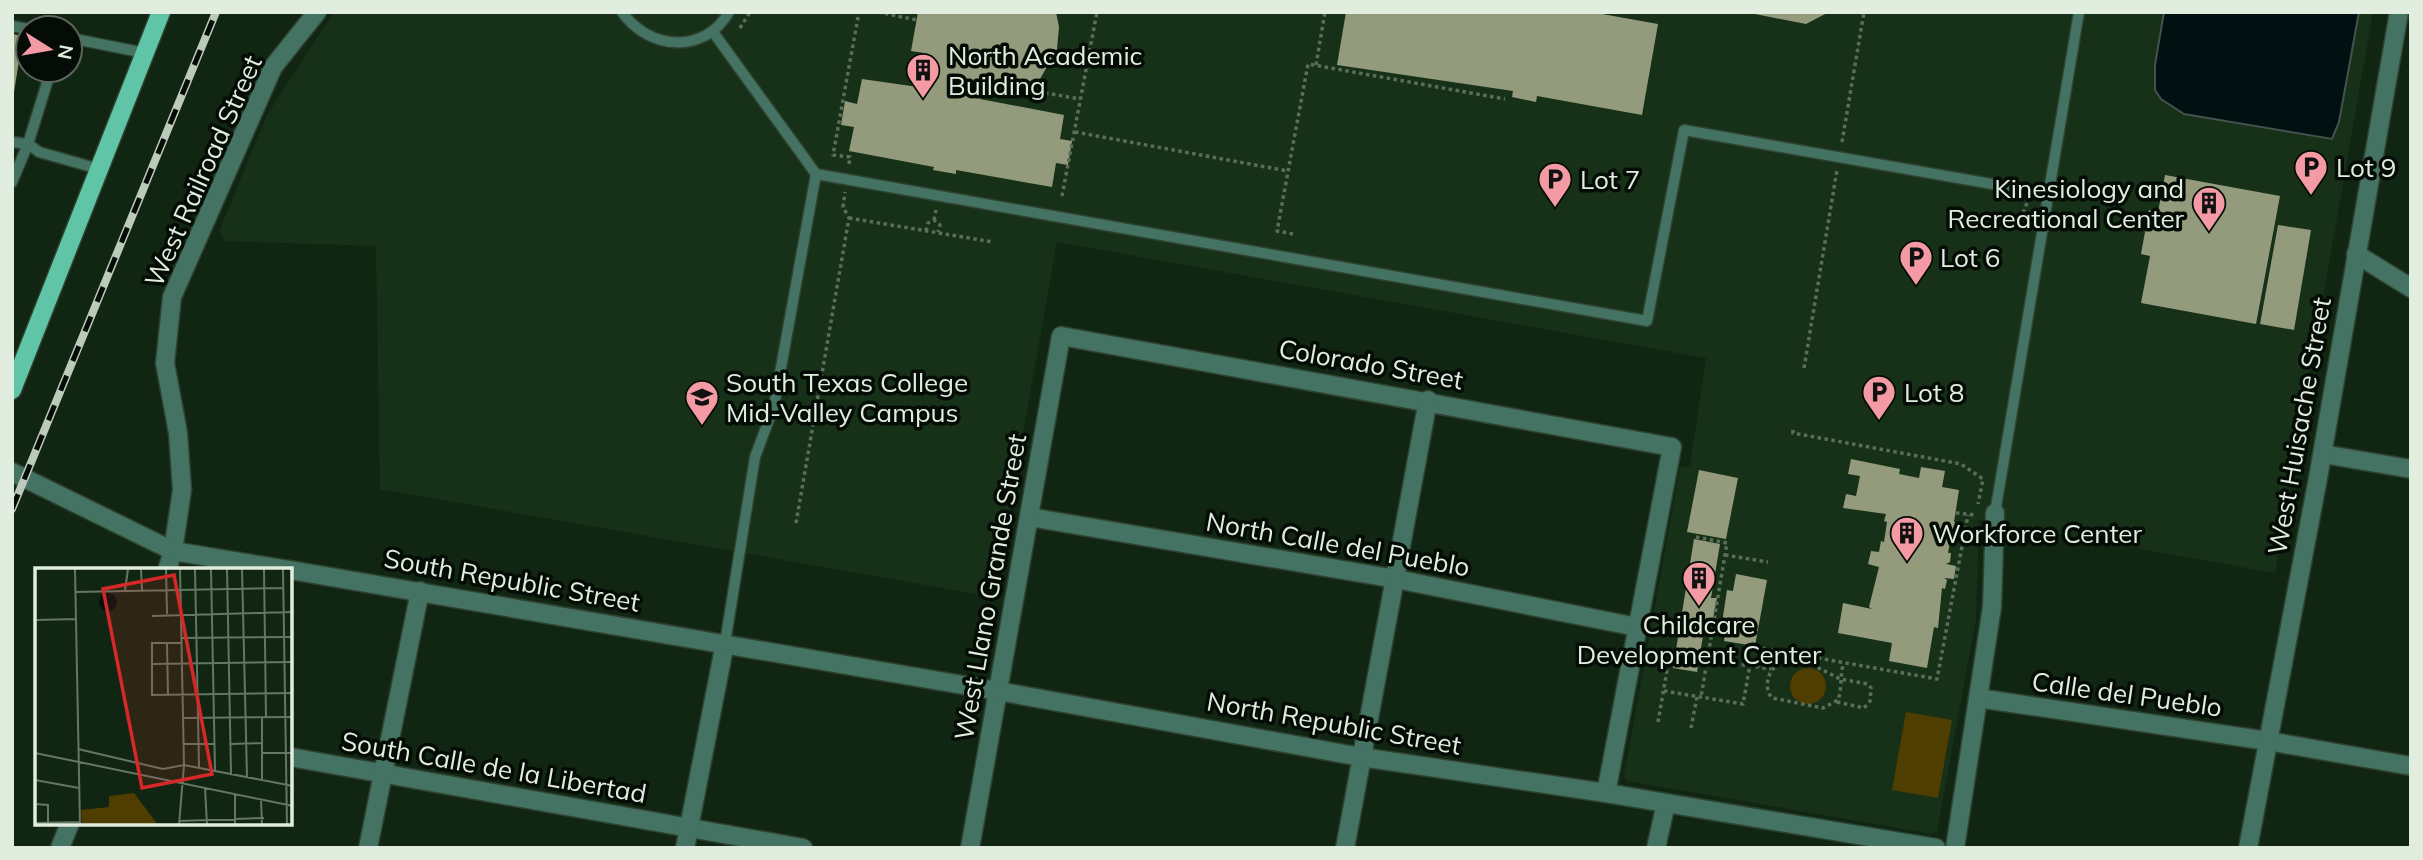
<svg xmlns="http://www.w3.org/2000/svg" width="2423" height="860" viewBox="0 0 2423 860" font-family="Mulish,sans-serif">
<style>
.built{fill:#173118}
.green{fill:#4f3e00}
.water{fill:#011010;stroke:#44524e;stroke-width:2}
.building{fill:#949b7c}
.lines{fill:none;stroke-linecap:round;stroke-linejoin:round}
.service-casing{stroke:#2e422f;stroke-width:13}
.minor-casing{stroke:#2e422f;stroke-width:21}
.tertiary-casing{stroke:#2e422f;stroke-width:21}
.primary-casing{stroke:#2e422f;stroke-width:21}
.path{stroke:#5b6e5c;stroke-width:3.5;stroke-dasharray:3.5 3.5;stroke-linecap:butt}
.service{stroke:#447263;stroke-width:10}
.minor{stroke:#447263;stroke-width:18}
.tertiary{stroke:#447263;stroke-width:18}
.primary{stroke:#5fc5a6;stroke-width:18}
.rail-casing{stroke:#bbcabb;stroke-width:8}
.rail{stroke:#050c05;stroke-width:5;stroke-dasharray:16;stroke-linecap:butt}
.labels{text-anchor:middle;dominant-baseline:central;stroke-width:7;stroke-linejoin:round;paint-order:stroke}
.poi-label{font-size:26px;fill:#e0eddf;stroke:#050c05;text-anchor:start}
.street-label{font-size:26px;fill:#e0eddf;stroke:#050c05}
.inset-road{fill:none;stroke:#647664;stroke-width:2}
.view{fill:#d62828;fill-opacity:0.15;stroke:#d62828;stroke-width:3.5}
.inset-edge{fill:none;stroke:#e0eddf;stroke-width:3.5}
</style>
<rect width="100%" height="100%" fill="#112612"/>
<polygon class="built" points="334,12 2373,12 2275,573 1979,520 1976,619 1937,831 1933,834 1628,781 1624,776 1680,468 1690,466 1706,358 1057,242 994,597 380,489 376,246 226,241 219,232 267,115"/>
<g class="green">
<circle cx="1808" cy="686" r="18"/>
<polygon points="1906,712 1952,720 1938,798 1892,790"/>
</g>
<polygon class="water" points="2164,12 2359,12 2339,122 2332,139 2184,114 2161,99 2155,90 2155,65"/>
<g class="building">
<polygon points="918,12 1056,12 1059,27 1057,49 1040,79 1030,88 983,80 980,99 1064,115 1060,139 1072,141 1068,165 1056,163 1052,187 956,170 956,174 933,170 934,167 849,151 854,127 841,125 845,101 857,104 862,79 918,87 924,53 911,51"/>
<polygon points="1346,12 1591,12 1658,24 1642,115 1537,96 1536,102 1512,97 1513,91 1337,65"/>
<polygon points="1745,12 1829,12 1806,24"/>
<polygon points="12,34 23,36 14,92 12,91"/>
<polygon points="2165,175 2280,196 2256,324 2141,303 2150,256 2141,254 2149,210 2158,212"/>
<polygon points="2278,225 2311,230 2294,330 2260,324"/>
<polygon points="1851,459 1900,469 1899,474 1919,478 1921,467 1945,471 1942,487 1959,490 1954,522 1957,523 1955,532 1952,532 1948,553 1951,553 1950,562 1946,564 1956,566 1954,579 1944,578 1947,580 1945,589 1942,588 1938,628 1934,627 1927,668 1889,661 1892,643 1838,633 1843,603 1872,609 1869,607 1879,567 1868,564 1871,551 1879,552 1881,541 1884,542 1887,522 1884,521 1886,514 1843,508 1846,494 1856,496 1860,476 1848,474"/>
<polygon points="1699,470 1738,478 1726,539 1687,532"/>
<polygon points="1694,539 1720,544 1711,598 1717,598 1713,619 1706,618 1697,672 1673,668"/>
<polygon points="1736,574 1767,580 1755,646 1724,641 1727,624 1722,623 1727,590 1733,591"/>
</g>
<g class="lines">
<defs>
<g id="service">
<path d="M622 12C649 50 704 55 729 12"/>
<polyline points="12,26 28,29"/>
<polyline points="713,32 816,174 1647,321 1684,130 2049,194"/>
<polyline points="70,38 145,53"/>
<polyline points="51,70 28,144 39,152 99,169"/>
<polyline points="12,142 28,144 12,182"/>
<polyline points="1995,513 2079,12"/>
<polyline points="725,643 755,457 774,406 816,174"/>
</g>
<g id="minor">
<polyline points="2356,254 2411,288"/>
<polyline points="2323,454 2411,469"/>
<polyline points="1029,517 1396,579 1637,627"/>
<polyline points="167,570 173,551 182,490 178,433 165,363 172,297 273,67 317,12"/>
<polyline points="1978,698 2268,741 2411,766"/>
<polyline points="290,757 803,848"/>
<polyline points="60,848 70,823"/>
<polyline points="368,848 420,591"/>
<polyline points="685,848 725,643"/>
<polyline points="970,848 1061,336 1672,447 1606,793"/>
<polyline points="1345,848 1428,400"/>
<polyline points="1656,848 1666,803"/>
<polyline points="1955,848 1992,607 1995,513"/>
<polyline points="2248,848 2318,478 2399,12"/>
</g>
<g id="tertiary">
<polyline points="12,472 173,551 289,570"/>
<polyline points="290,570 998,691 1361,757 1606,793 1936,848"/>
</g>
<polyline id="primary" points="12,390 161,12"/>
</defs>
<use href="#service" class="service-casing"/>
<use href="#minor" class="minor-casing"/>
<use href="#tertiary" class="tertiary-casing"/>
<use href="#primary" class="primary-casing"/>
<g class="path">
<polyline points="878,12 917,20"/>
<polyline points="740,28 750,12"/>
<polyline points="1316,65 1325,12"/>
<polyline points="983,82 1080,99"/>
<polyline points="1075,132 1288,171"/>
<polyline points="1842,142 1864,12"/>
<polyline points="849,164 850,157 833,155 859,12"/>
<polyline points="1062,196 1097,12"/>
<polyline points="849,218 993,242"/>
<polyline points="934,220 936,210"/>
<polyline points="2018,226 2027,203"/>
<polyline points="926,231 928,223 934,220 940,225 938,232"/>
<polyline points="1293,234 1277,231 1308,64 1505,99"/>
<polyline points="1804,368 1837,170"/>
<polyline points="1793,430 1793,433 1961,464 1983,479 1978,504"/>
<polyline points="1956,513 1976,515"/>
<polyline points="796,523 849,218 843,207 845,192"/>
<polyline points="1696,537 1727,543 1701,697"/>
<polyline points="1725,555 1768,562"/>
<polyline points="1707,659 1771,669"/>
<polyline points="1758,667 1761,648 1937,679 1968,515"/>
<polyline points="1664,691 1743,704 1750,665"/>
<path d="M1837 702 1864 708 1870 701 1871 688 1868 684 1840 679 1809 663 1790 662 1776 666C1767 673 1764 689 1772 698L1823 708 1838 700C1842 689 1840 677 1843 665"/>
<polyline points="1658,722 1669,659 1674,661"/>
<polyline points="1691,728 1697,697"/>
</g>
<use href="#service" class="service"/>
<use href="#minor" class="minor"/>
<use href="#tertiary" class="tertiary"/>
<use href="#primary" class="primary"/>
<defs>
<polyline id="rail" points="12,509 216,12"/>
</defs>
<use href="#rail" class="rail-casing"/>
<use href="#rail" class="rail"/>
</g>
<defs>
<symbol id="building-pin" viewBox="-11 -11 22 30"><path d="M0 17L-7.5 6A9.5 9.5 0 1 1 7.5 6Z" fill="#f49aa5" stroke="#050c05"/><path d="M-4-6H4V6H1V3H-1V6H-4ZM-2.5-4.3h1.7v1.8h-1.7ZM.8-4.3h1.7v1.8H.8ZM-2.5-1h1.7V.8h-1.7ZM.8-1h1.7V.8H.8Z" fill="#111"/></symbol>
<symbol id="parking-pin" viewBox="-11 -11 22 30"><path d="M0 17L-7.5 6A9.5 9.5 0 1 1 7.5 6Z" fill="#f49aa5" stroke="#050c05"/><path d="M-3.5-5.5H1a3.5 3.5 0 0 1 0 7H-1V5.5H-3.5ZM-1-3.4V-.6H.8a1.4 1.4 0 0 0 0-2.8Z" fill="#111"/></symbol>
<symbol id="university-pin" viewBox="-11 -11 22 30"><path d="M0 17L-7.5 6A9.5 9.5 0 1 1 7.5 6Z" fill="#f49aa5" stroke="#050c05"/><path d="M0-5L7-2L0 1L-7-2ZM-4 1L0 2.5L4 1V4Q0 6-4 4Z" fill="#111"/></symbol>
</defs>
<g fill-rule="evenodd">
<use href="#building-pin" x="904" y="51" width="38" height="52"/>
<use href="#parking-pin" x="2292" y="148" width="38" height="52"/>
<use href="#parking-pin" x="1536" y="160" width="38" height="52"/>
<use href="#building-pin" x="2190" y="184" width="38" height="52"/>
<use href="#parking-pin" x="1897" y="238" width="38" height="52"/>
<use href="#parking-pin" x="1860" y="373" width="38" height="52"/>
<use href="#university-pin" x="683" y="378" width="38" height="52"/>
<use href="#building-pin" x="1888" y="514" width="38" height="52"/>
<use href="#building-pin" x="1680" y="559" width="38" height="52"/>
</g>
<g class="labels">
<g class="poi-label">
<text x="948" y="55">North Academic<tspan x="948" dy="30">Building</tspan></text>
<text x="2336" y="167">Lot 9</text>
<text x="1580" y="179">Lot 7</text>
<text x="2184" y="188" text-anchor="end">Kinesiology and<tspan x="2184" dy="30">Recreational Center</tspan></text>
<text x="1940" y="257">Lot 6</text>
<text x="726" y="382">South Texas College<tspan x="726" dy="30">Mid-Valley Campus</tspan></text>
<text x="1904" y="392">Lot 8</text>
<text x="1932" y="533">Workforce Center</text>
<text x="1699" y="624" text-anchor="middle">Childcare<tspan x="1699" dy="30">Development Center</tspan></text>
</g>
<g class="street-label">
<text transform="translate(203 171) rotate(-66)">West Railroad Street</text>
<text transform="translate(1371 364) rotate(10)">Colorado Street</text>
<text transform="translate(2299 426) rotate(-80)">West Huisache Street</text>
<text transform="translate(1338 544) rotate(10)">North Calle del Pueblo</text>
<text transform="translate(512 580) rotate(10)">South Republic Street</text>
<text transform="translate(990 587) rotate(-80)">West Llano Grande Street</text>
<text transform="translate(2127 694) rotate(8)">Calle del Pueblo</text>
<text transform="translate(1334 723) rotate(10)">North Republic Street</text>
<text transform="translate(494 767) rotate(10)">South Calle de la Libertad</text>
</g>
</g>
<g transform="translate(35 568)">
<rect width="257" height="257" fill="#112612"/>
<path d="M99 225 123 257H47L46 242 74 239V228Z" fill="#4f3e00"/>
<path d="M64 34a9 9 0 1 1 18 0a9 9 0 1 1-18 0Z" fill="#011010"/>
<path class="inset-road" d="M40 1 45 257M106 1 107 22M131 1 132 46M160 1 164 199M176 1 180 202M192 1 196 206M207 1 212 209M229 1 231 149M248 1 252 257M90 22 93 1M41 24 248 20M117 48 258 44M0 52 41 51M146 70 258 69M146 75H117V127L258 125M132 76 133 127M117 96 258 94M227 149V212M148 150 258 149M148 176H180M195 176 227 175M43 181 128 201 149 197 258 218M0 185 258 238M227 185H258M0 212 44 220M170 219 172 257M200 226V257M226 231 227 257M0 236 13 237V256M144 253 229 250M0 255 45 254M144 257 149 197 145 1"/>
<path class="view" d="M139 7 177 206 107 220 68 21Z"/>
<rect width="257" height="257" class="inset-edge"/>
</g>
<rect width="2423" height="860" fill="none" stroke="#e0eddf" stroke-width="28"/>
<g transform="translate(49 49) rotate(101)"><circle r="33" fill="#050c05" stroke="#5d665c" stroke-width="2"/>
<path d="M0-5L12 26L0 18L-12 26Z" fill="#f49aa5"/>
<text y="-10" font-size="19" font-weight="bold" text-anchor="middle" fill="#e0eddf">N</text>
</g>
</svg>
